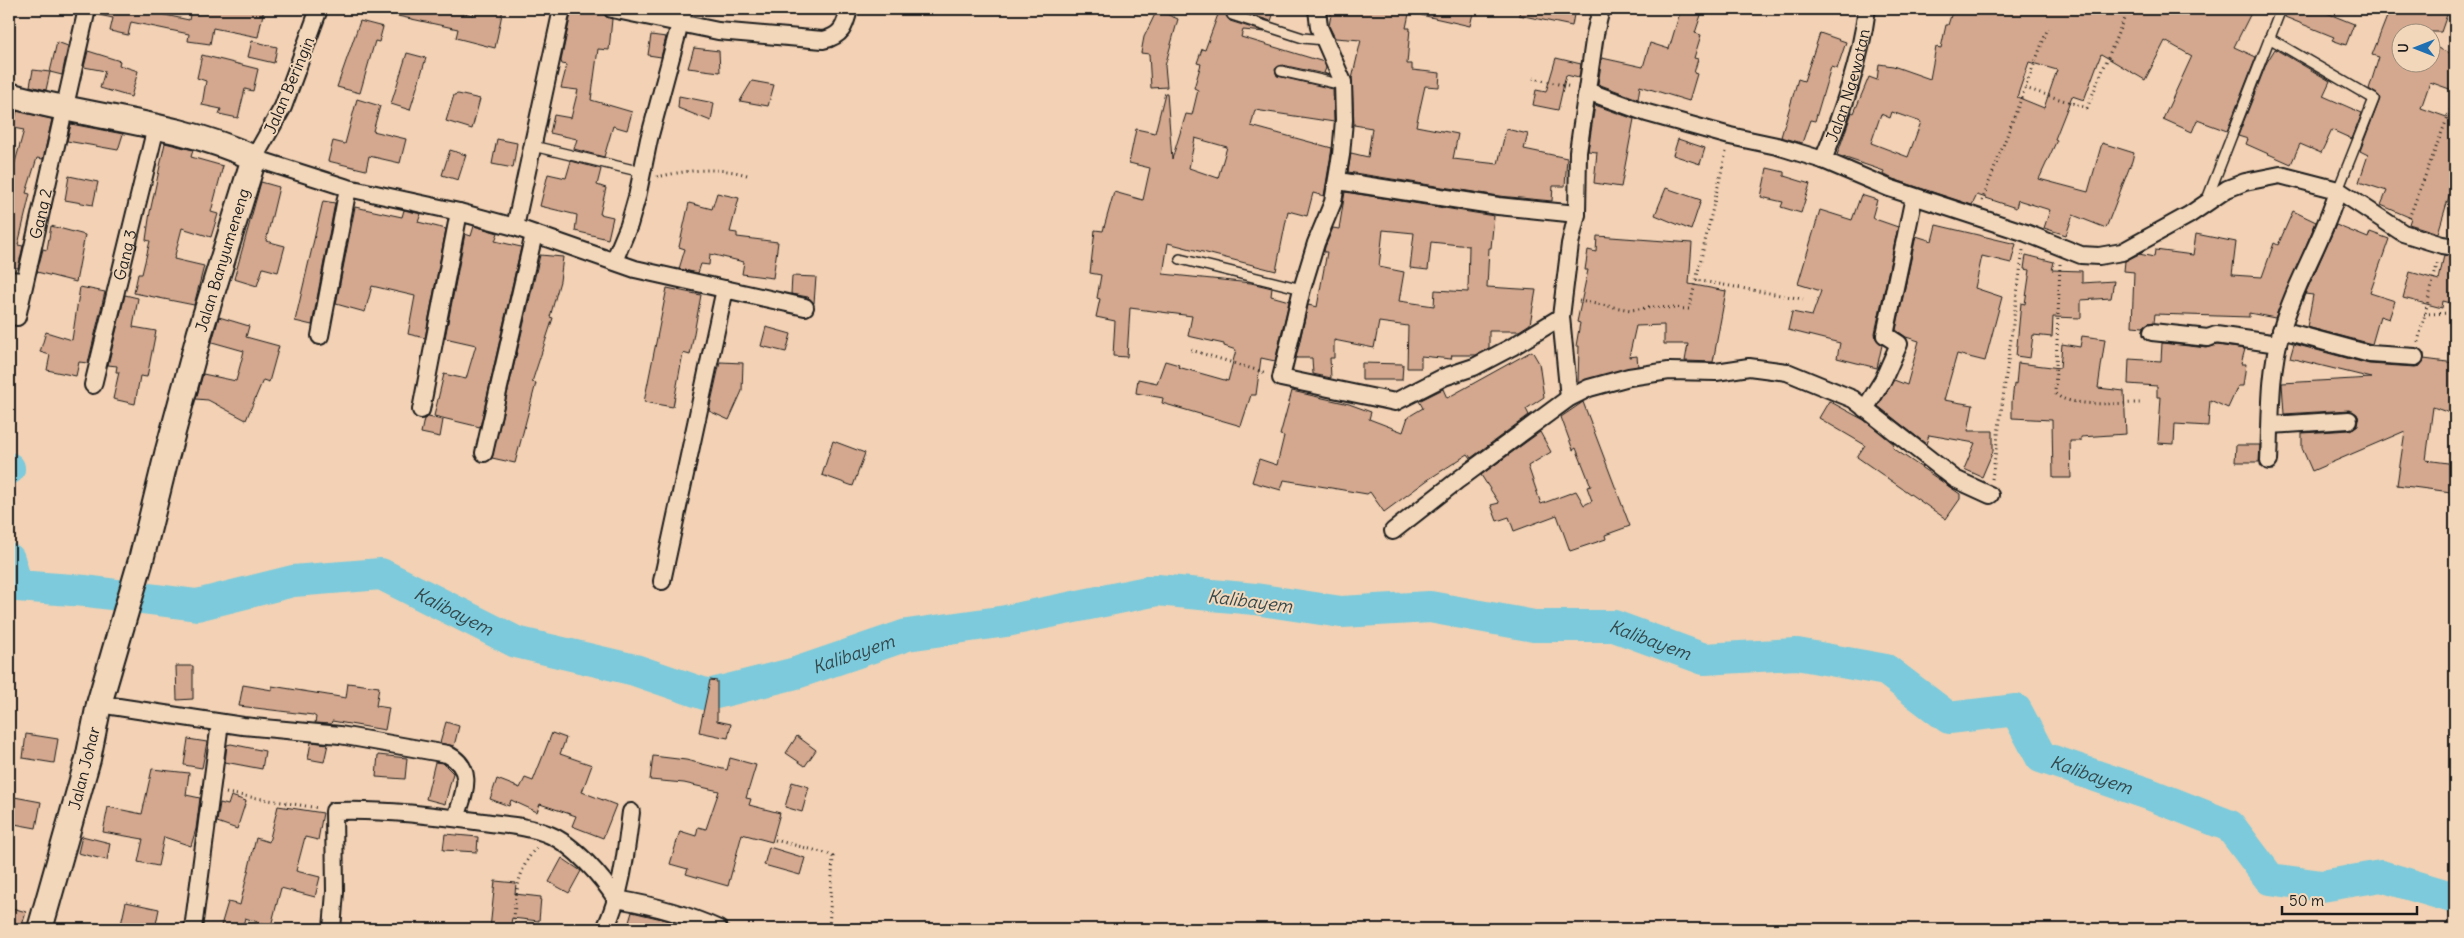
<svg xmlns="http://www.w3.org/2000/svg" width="2464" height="938" viewBox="0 0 2464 938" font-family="Delius,sans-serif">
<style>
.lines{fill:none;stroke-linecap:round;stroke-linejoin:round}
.river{stroke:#7ccadb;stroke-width:32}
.building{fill:#d3a88e;stroke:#1c1c1c;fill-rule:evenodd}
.lane-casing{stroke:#1c1c1c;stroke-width:12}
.street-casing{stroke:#1c1c1c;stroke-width:20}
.secondary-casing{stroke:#1c1c1c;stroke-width:28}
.path{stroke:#1c1c1c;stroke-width:3;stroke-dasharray:1 4;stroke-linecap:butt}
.lane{stroke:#f3d7ba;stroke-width:9}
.street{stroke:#f3d7ba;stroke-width:16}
.secondary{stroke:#f3d7ba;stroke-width:24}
.labels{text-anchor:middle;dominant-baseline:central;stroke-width:4;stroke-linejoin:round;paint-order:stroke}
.street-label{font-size:16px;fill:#1c1c1c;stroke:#f3d7ba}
.water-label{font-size:18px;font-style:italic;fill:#34484c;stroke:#f3d7ba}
</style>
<rect width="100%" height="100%" fill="#f2d1b4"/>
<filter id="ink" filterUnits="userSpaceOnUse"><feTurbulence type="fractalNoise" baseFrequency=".02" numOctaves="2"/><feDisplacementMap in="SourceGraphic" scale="10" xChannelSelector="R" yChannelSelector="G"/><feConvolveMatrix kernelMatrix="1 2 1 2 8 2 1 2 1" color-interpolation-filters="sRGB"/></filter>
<g filter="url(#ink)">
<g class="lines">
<g class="river">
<polyline points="9,468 9,469"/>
<path id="s1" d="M9 559 17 586 86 591 197 605 293 581 381 574 516 642 635 670 708 695 796 673 907 635 1006 621 1157 590 1255 599 1341 612 1430 607 1534 626H1614L1704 659 1797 654 1886 670 1949 718 2016 710 2041 757 2149 794 2230 826 2270 879 2322 886 2381 876 2455 898"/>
</g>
</g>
<g class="building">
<polygon points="100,9 136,9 189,20 191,9 264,9 258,37 213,28 210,44 188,41 189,34 131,22 128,35 110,31 113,18 99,15"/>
<polygon points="394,9 444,9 473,15 475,9 503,9 495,48 456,38 458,29 393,15"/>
<polygon points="572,9 602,11 606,17 612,19 609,50 598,49 591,100 632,112 627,130 613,126 604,157 574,149 577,139 550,133 554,115 571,118 578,90 561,88 567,65 562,64 561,61"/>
<path d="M1220 9H1275L1271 21 1233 9 1228 10 1226 16 1230 21 1265 32 1243 30 1241 37 1324 62 1326 68 1324 73 1329 75 1282 65 1275 69 1277 76 1333 89 1334 122 1255 110 1251 126 1332 148 1324 196 1313 193 1307 216 1288 211 1276 271 1168 243 1163 274 1251 283 1272 288 1271 296 1289 301 1275 361 1261 358 1256 395H1251L1241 426 1162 403 1163 398 1136 393 1138 379 1157 383 1165 361 1179 365 1178 367 1228 381 1236 350 1224 346V344L1188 336 1192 316 1130 308 1127 357 1113 356 1115 321 1096 317 1100 299 1097 298 1101 275 1090 273 1095 230 1103 231 1114 192 1143 200 1150 168 1129 163 1136 129 1155 133 1165 93H1167L1172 159 1186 114 1192 115 1198 90 1194 88 1201 64 1197 63 1202 49 1205 50ZM1195 138 1227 147 1218 178 1189 168Z"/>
<polygon points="1332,9 1410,9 1406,28 1410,28 1407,64 1412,64 1412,70 1440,73 1439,87 1425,86 1416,126 1458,134 1453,159 1498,164 1506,129 1528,134 1524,149 1567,158 1565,186 1553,186 1552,201 1499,196 1348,172 1351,153 1368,157 1372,128 1354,125 1352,79 1361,40 1335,38 1329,26"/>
<polygon points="1421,9 1474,9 1470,26 1421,15"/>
<polygon points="1520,9 1575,9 1572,26 1519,15"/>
<polygon points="1681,9 1703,9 1695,33 1701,35 1694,58 1698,59 1694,73 1697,74 1689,101 1640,86 1638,99 1598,84 1602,58 1643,67 1650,43 1669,49"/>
<path d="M1953 9H2253L2234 47 2256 57 2227 131 2197 120 2192 132 2163 119 2192 56 2165 41 2145 80 2101 54 2084 100 2072 96 2055 139 2057 140 2039 179 2088 192 2102 143 2134 153 2132 161 2106 228 2073 215 2066 235 2044 228 2050 210 2018 200 2016 208 1977 195 1972 205 1893 179 1883 174 1884 171 1837 155 1852 112 1854 113 1869 77 1877 80 1879 64 1893 66 1930 79 1936 47 1941 48 1946 25H1948ZM2029 62 2057 70 2044 108 2017 97ZM1892 112 1921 122 1908 157 1871 143 1881 114 1890 118Z"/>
<polygon points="2287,9 2317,9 2354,24 2346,45 2332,40 2334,37 2285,17"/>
<polygon points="2390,9 2449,9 2441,32 2402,32 2402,62 2432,62 2432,46 2455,55 2455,91 2430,82 2421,108 2455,120 2455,176 2438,233 2409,224 2411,218 2381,205 2387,191 2359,182 2368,155 2360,151 2380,99 2377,94 2369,89 2379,57 2372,55"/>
<polygon points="1157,10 1178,19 1165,66 1167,87 1151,88 1149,54 1141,53 1144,37"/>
<polygon points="360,21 383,27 379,42 375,41 360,93 337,87"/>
<polygon points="1820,33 1846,42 1837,69 1831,67 1815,121 1810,120 1802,143 1781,137 1798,79 1804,81"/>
<polygon points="651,35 666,37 661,57 648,55"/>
<polygon points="252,41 277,47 274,63 248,57"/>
<polygon points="57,42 68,46 62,75 50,72"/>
<polygon points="694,48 719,51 720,72 688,68"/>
<polygon points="2275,49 2330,81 2323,96 2362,113 2352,139 2332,130 2321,153 2300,144 2291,164 2246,144 2248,139 2238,136 2267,62"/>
<polygon points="88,51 120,61 119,65 138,71 131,97 100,88 105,71 84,67"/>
<polygon points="407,53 426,58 410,110 391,104"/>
<polygon points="202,55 258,69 253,91 245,89 238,118 219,114 221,109 202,105 206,81 197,78"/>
<polygon points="1556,58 1581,64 1579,78 1566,75 1558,110 1533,105 1536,90 1546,92"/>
<polygon points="33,70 50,72 46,90 30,86"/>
<polygon points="752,81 774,85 768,106 740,101"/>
<polygon points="458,94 480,99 472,129 446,121 454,95"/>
<polygon points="679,96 714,103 711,121 678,108"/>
<polygon points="357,99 380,106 373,131 406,139 400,163 369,156 366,170 328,161 333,141 345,144"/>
<polygon points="1595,105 1634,119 1621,187 1594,183 1597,152 1588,151"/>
<polygon points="17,111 52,119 43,159 37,158 26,193 30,194 18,245 23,246 18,268 9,267 9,184 24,130 13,128"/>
<polygon points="71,124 123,134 118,150 67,141"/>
<polygon points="497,139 517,143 513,168 492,164"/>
<polygon points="1678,139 1705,148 1700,164 1673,155"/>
<polygon points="165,143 193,150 191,157 223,166 211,212 218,214 211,237 182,228 174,259 204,266 194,305 134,293 138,274 142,274 150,241 146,240 150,212"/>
<polygon points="450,150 466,155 458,180 442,175"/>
<polygon points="571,161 601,169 597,185 606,188 600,214 613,217 608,239 575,231 577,215 540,206 548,174 566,178"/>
<polygon points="1767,168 1784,172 1784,176 1810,184 1801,213 1781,207 1783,202 1761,197"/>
<polygon points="69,176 98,182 93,205 65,200"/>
<polygon points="261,182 279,187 266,241 285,246 278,272 263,268 257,286 234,279"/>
<polygon points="1666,188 1701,200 1691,230 1655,215"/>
<path d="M1345 192 1494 216 1491 248H1489L1487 287 1536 290 1530 324 1519 331H1489V348L1476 355H1452L1451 359 1421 356V368H1407L1408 326 1379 322 1374 348 1334 340V358H1330L1331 378 1313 374 1312 358H1296L1308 305 1317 307 1327 252H1324L1325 247 1333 228 1339 229ZM1383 230 1414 233 1410 268 1428 270 1431 242 1469 246 1468 292 1435 290 1434 306 1399 301 1404 272 1379 267Z"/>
<polygon points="717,193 739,198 730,232 737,233 737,237 778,242 773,278 742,274 744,262 710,254 709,265 701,264 698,273 679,269 685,249 679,247 689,203 712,209"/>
<polygon points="1861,195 1877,200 1872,218 1898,227 1875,333 1876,339 1882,345 1877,368 1837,358 1840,343 1788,330 1792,312 1812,316 1821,291 1798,284 1820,210 1852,220"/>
<polygon points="323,201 335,203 312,325 295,321"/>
<polygon points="355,207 402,217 404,210 421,214 418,222 446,229 425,338 408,334 415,296 372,286 365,312 336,304"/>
<polygon points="2293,211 2316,222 2275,318 2249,313 2249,317 2155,314 2154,322 2148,323 2143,327 2132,326 2134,272 2124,271 2125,261 2139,254 2154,257 2155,250 2193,255 2196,234 2236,242 2232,275 2262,277 2274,243 2278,245"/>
<polygon points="1936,225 2016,244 2011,263 1982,256 1975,288 2002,297 1985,361 1957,354 1944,400 1973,405 1968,431 1993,431 1993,451 1982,477 1964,469 1975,443 1929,435 1926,444 1878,406 1894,380 1907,385 1919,341 1906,337 1896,330 1916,236 1932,241"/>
<polygon points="2336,225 2368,238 2370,232 2389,239 2370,293 2395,301 2389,319 2380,316 2372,344 2307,327 2313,295 2305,294"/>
<polygon points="51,226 85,235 76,282 37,272 43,249 47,250"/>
<polygon points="474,226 498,233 495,241 521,247 480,427 434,416 444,374 466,379 476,345 445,338 465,234 471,236"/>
<polygon points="1597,236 1692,243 1689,284 1726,291 1713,362 1685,361 1688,344 1664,344 1664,325 1636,326 1629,357 1637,356 1638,366 1578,383 1579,346 1576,346 1580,323 1577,322 1588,270 1585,270 1588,250 1596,252"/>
<polygon points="540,255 563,257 560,281 550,317 553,318 532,382 536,383 515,463 492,458"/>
<polygon points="2026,255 2054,262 2052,270 2082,271 2082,283 2114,281 2111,298 2081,300 2081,318 2053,317 2052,337 2033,335 2030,358 2016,356 2021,303 2025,304 2030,270 2024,269"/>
<polygon points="2444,255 2455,257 2455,304 2443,301 2442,308 2403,298 2410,272 2439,280"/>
<polygon points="792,276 816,277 814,303 808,297 791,294"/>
<polygon points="80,287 105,292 88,363 79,362 76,376 47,370 50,355 40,352 46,332 72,340"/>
<polygon points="667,288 701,295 690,355 683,353 673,407 644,402"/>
<polygon points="125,295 138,298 133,327 156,331 147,377 140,376 135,404 113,399 119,372 116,372 117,366 108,365"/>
<polygon points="219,317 249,326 246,337 279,346 269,382 263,380 246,420 208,400 196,399 203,374 236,381 244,351 212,342"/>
<polygon points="766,327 791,334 786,352 761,346"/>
<polygon points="2082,336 2105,339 2098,388 2124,391 2126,434 2081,437 2081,441 2070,441 2071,478 2053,478 2052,420 2012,418 2012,402 2014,384 2016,385 2018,363 2060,368 2062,344 2080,347"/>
<polygon points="2162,343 2207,348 2217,345 2245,349 2241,364 2246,364 2243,386 2238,386 2228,408 2210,400 2208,426 2175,424 2174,444 2158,443 2161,397 2157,397 2157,386 2128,384 2129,359 2161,361"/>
<polygon points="2294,344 2369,364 2415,367 2420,366 2424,359 2455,363 2455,415 2433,407 2426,460 2455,464 2451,492 2397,485 2405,431 2312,471 2302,448 2302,433 2350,430 2358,425 2359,419 2357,414 2349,410 2284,414 2282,383 2372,378 2290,358"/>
<polygon points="1532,351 1539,363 1544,397 1526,409 1529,415 1471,458 1468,454 1429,479 1384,512 1370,492 1367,494 1284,480 1281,490 1252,482 1259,459 1277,465 1284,436 1280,435 1292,391 1349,404 1371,412 1369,419 1403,432 1408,417 1423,408 1419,401 1443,389 1447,398"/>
<polygon points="720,362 743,363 742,391 729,420 709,411"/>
<polygon points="1362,363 1403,364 1402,380 1362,380"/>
<polygon points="1829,401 1864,420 1894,444 1893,448 1960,494 1960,499 1946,519 1857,457 1865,445 1819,418"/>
<polygon points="1583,402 1630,526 1605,535 1606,539 1570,551 1557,515 1514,531 1509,517 1497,521 1491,505 1499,503 1481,475 1540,432 1551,452 1528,466 1541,504 1576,491 1584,505 1592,501 1587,487 1591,486 1576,448 1573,450 1561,417"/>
<polygon points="428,417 443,420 440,437 421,433 424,419"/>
<polygon points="833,441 865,453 853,486 822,475"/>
<polygon points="2236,445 2260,445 2259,462 2235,462"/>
<polygon points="176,666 193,666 193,699 177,700"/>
<polygon points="710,680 717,681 717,721 731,724 728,738 699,732"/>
<polygon points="348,683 379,687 376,706 389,708 385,730 332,721 331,724 315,723 316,717 313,715 239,706 243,685 272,690 272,686 346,698"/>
<polygon points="446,722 459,726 454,746 440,743"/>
<polygon points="552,733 566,738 560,754 592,765 582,792 616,805 603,838 572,826 576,816 540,804 537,812 511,800 509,806 490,799 497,779 520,788 525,778 533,781"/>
<polygon points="26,734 58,739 54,763 23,758"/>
<polygon points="797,736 816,750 805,766 786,753"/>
<polygon points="188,739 207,742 202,768 184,765"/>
<polygon points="311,742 328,744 324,762 308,759"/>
<polygon points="231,744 265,751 262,769 225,762 227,745"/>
<polygon points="378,755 407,758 405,779 376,777"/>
<polygon points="653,756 686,760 727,770 730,758 756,765 746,798 751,799 749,805 780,813 772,842 742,834 728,886 686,874 688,869 670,864 680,831 696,836 698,827 706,829 719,791 684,783 650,780"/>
<polygon points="435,762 443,763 453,773 445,804 426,799"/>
<polygon points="152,769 189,773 186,795 200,798 196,829 191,846 164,837 158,866 138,862 143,839 103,832 108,807 142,814"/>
<polygon points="792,782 809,787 802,812 785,807"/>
<polygon points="9,796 41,802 36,828 9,823"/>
<polygon points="231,796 246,801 237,829 217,822 220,803 228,805"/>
<polygon points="278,806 323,813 318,840 305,837 296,871 320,877 315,897 281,888 271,926 245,918 242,929 220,929 228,902 240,905 256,838 269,842"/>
<polygon points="445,834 478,837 477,852 443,850"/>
<polygon points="82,836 110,843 107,860 78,853"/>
<polygon points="769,847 805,858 800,875 764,865"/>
<polygon points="562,858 581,871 569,893 549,882"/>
<polygon points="495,881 516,883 515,894 541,897 539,921 512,918 510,929 490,929"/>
<polygon points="126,902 159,909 155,929 120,929"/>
<polygon points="9,907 26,912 21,929 9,927"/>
<polygon points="632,912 666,920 693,929 627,929"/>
</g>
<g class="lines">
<defs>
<g id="lane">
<polyline points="1232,15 1303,38 1324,40"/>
<polyline points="2269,38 2374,99 2338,190"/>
<polyline points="1281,71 1343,85"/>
<polyline points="533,146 642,172"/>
<polyline points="2206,202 2281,9"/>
<polyline points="1180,259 1302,289"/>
</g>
<g id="street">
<polyline points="319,9 283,107 254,158 348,188 459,212 515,227 635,269 805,307"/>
<path d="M612 9 718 31 823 40C842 36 845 26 849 9"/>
<polyline points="1317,9 1319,27 1343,82 1344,120 1341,155 1333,202 1316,243 1302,289 1281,378 1395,402 1444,377 1474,367 1512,347 1561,317"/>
<polyline points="1587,91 1647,113 1730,136 1777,146 1823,160 1889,188 2026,233 2081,255 2099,256 2122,252 2189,215 2227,189 2245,182 2280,175 2338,190 2403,233 2442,245 2455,247"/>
<path id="s2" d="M1823 160C1843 111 1860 62 1867 9"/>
<polyline points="1338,181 1498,206 1577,214"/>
<polyline points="515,227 562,9"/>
<polyline points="614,261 629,225 637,197 649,139 684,9"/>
<polyline points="9,280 24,281"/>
<path id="s3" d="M17 317 87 9"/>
<polyline points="2281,330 2370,354 2415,357"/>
<polyline points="2152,332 2208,338 2216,335 2278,344"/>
<polyline points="320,336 348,188"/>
<path id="s4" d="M93 385 156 127"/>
<polyline points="1569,398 1561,317 1570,244 1577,214 1578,152 1595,34 1601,9"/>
<polyline points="1865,409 1883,380 1899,344 1885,335 1914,197"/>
<polyline points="421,410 459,212"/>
<polyline points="2271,425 2349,420"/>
<polyline points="484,453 534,234"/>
<path d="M2269 461C2271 418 2269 374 2281 332 2295 282 2324 239 2338 190"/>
<polyline points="1393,531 1458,480 1569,398 1589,388 1629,377 1669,371 1716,372 1749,367 1787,372 1853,399 1955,479 1990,495"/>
<polyline points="662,581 725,289"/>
<path d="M99 704 243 726 340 735 447 754C476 769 464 793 456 818"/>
<polyline points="193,929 220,723"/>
<path d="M332 929 335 892 334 811C383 809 434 815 483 822 505 825 529 826 550 835 574 845 602 877 616 899 652 905 686 914 719 929"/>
<path d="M605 929C622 893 626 851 631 812"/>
</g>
<path id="secondary" d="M9 95C90 118 177 122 254 158L200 332 167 454 141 560 99 704 88 759 40 929"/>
</defs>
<use href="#lane" class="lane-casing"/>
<use href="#street" class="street-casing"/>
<use href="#secondary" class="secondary-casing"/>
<g class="path">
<polyline points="1533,78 1571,87"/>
<polyline points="2025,88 2087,108 2128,9"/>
<polyline points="1726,152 1696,280 1803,299"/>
<path d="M657 177C688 170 720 166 750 176"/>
<polyline points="1982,201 2048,28"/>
<polyline points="2409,218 2455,98"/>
<path d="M2060 264 2055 393C2067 408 2120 403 2140 403"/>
<polyline points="1579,301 1631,310 1654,307 1689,309 1696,280"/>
<polyline points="2424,314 2455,313"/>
<polyline points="2418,342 2438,261"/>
<polyline points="1191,350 1266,373"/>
<polyline points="1992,479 2023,250"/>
<polyline points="226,793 318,808"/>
<polyline points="775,840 829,854 833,857 829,929"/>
<path d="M514 929C514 901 517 868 537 847"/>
</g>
<use href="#lane" class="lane"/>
<use href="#street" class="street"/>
<use href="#secondary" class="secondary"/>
</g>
</g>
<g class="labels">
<g class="street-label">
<text transform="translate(289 85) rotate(-67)">Jalan Beringin</text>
<text stroke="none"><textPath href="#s2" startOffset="79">Jalan Ngewotan</textPath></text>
<text stroke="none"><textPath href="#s3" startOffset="106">Gang 2</textPath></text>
<text stroke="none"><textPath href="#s4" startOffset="134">Gang 3</textPath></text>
<text transform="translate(222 260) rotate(-73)">Jalan Banyumeneng</text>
<text transform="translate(84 768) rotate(-76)">Jalan Johar</text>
</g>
<g class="water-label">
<text transform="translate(1250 601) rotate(7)">Kalibayem</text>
<text stroke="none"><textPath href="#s1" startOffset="478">Kalibayem</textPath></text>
<text stroke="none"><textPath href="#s1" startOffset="1708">Kalibayem</textPath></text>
<text stroke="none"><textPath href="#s1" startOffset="898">Kalibayem</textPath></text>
<text stroke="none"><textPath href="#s1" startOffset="2202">Kalibayem</textPath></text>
</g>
</g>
<rect width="2464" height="938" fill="none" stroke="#f3d7ba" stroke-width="30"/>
<rect x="15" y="15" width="2434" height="908" fill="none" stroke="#1c1c1c" stroke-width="2" filter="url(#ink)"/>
<g transform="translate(2416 48) rotate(270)"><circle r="24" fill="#f3d7ba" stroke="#9d8c7b"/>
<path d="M0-4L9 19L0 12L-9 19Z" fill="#1f6fb2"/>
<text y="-8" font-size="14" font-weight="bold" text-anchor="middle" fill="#1c1c1c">U</text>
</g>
<path d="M2282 906v8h135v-8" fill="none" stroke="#1c1c1c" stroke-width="2.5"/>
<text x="2289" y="906" font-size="15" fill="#1c1c1c" stroke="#f3d7ba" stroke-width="4" paint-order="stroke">50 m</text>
</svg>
